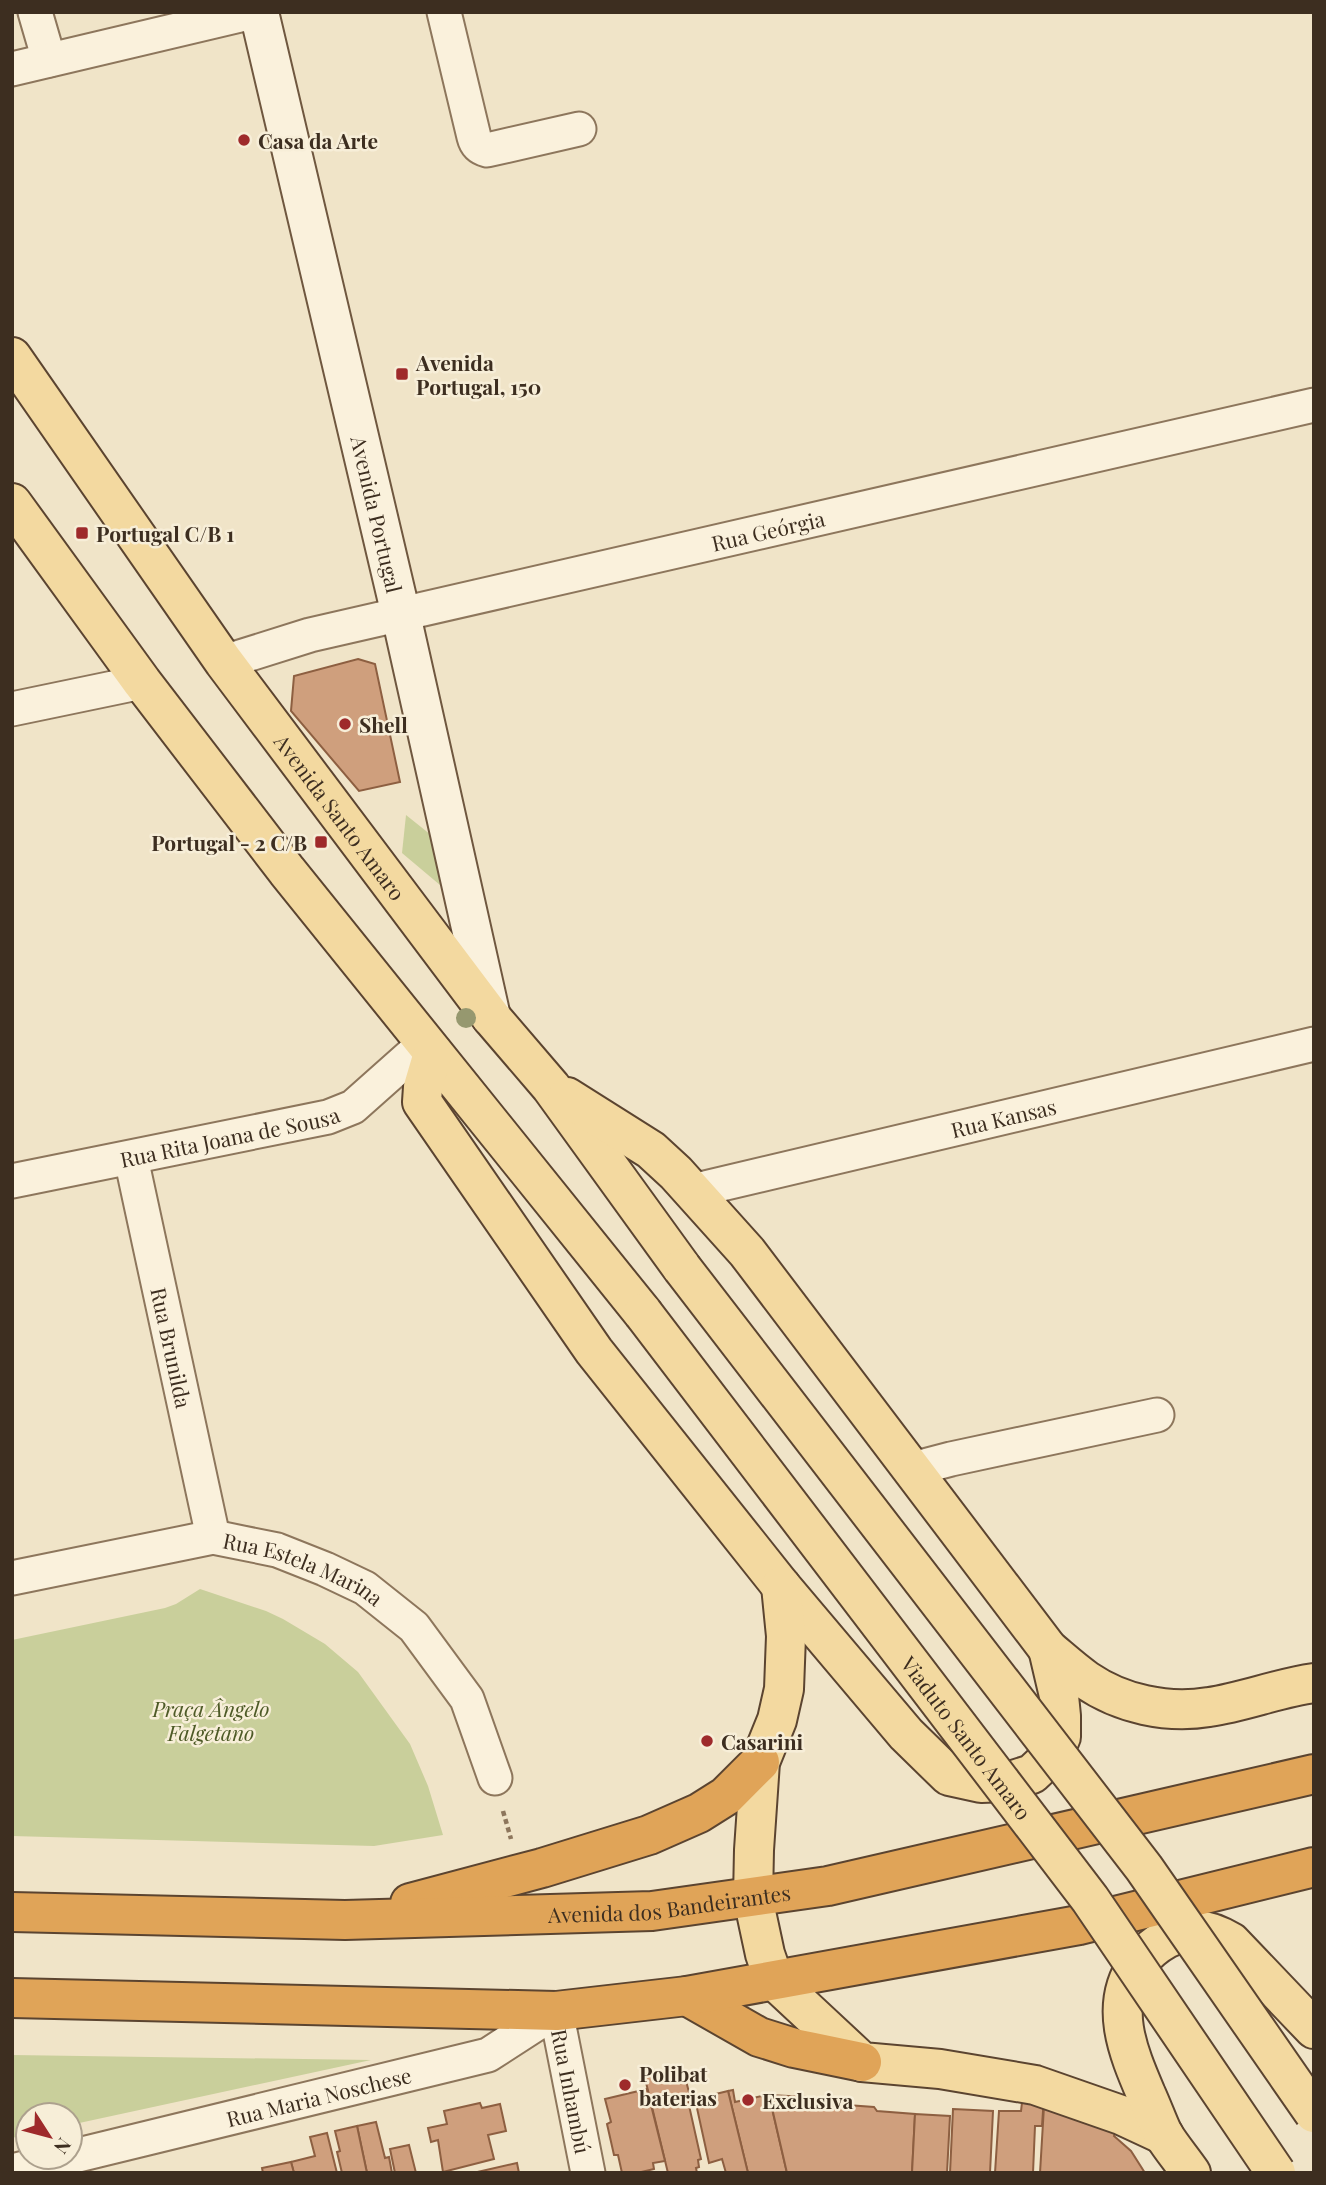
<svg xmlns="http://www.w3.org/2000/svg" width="1326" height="2185" viewBox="0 0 1326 2185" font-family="'Playfair Display',serif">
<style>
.green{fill:#c9cf9b}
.building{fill:#cf9f7d;stroke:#8d5f41;stroke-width:2}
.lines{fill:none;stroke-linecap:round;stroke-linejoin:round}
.street-casing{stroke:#8d765c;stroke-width:37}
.secondary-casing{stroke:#6f573f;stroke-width:42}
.primary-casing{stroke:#5b4430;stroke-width:42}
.highway-casing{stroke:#5b4430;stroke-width:42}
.path{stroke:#8d765c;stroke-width:4.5;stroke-dasharray:5 3.5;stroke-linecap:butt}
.street{stroke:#faf1dc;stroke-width:33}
.secondary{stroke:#faf1dc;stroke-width:38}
.primary{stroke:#f3d9a0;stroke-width:38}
.highway{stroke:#e0a458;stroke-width:38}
.primary-bridge-casing{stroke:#5b4430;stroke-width:42;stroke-linecap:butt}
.primary-bridge{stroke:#f3d9a0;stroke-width:38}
.tree{fill:#96986f}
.poi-dot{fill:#9e2a2b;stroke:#f7eed8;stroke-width:2.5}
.labels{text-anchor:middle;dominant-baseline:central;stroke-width:5;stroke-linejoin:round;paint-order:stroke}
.poi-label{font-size:21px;font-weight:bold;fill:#3d2e20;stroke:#f7eed8;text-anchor:start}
.street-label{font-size:21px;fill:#3d2e20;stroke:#f7eed8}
.park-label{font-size:21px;font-style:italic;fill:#4d5a26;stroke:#f7eed8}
</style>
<rect width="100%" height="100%" fill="#f0e4c8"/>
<g class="green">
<polygon points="406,815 436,839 440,885 402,853"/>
<polygon points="200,1589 266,1611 283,1619 325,1644 358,1672 410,1744 428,1786 443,1835 374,1846 12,1836 12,1640 165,1608 176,1604"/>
<polygon points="12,2055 371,2060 70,2125 70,2115 28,2115 28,2134 12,2138"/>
</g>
<g class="building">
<polygon points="358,659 375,664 400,782 359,791 291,711 294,676"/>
<polygon points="643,2070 684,2073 691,2100 688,2101 701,2159 698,2160 699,2167 696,2168 697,2173 668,2173"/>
<polygon points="647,2089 665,2161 653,2163 654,2169 637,2173 622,2173 618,2155 614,2155 607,2124 611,2122 605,2099"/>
<polygon points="733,2090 735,2102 766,2095 767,2101 770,2100 787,2173 748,2173 728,2091"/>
<polygon points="728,2091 748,2173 726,2173 722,2159 709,2163 695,2099"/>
<polygon points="1023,2094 1044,2096 1042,2126 1035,2126 1033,2173 995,2173 999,2111 1021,2111"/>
<polygon points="769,2095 807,2097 806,2102 874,2107 877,2111 915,2114 912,2173 787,2173"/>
<polygon points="480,2103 482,2108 500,2104 506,2131 488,2135 494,2159 443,2172 438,2140 431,2142 428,2128 447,2124 444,2111"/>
<polygon points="1044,2106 1120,2122 1114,2136 1131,2151 1145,2173 1040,2173"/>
<polygon points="953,2109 993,2111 990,2173 950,2173"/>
<polygon points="915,2114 950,2116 947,2173 912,2173"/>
<polygon points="376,2122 385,2158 389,2157 392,2173 367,2173 357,2126"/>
<polygon points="357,2126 367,2173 342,2173 337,2152 340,2151 335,2131"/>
<polygon points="327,2133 337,2173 294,2173 291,2162 315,2156 310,2137"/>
<polygon points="409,2145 416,2173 395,2173 390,2149"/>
<polygon points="291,2162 294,2173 263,2173 262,2168"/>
<polygon points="517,2163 519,2173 473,2173"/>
</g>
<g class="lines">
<defs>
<g id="street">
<polyline points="35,12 49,60"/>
<path d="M444 12 474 137C476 145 479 148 487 150L579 129"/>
<polyline points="12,69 253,12"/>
<path id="s1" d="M224 662 310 635 1314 405"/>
<polyline points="12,709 142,682"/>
<path id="s2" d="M131 1158 213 1537"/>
<path id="s3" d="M12 1181 328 1117 353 1107 425 1043"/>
<path id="s4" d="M692 1191 1314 1044"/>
<polyline points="913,1469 951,1459 1157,1415"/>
<path id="s5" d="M12 1578 213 1537 277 1550 325 1569 365 1588 414 1627 467 1699 495 1778"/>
<path id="s6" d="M70 2157 488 2055 556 2011 588 2173"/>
<polyline points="12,2171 69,2157"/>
</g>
<g id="secondary">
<path id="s7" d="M259 12 401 615 491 1017"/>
</g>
<g id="primary">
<path id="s8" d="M12 357 224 662 491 1017 551 1087 682 1268"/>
<polyline points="12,503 142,682 287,871 643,1313"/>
<polyline points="433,1053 423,1087 422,1102 594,1351 781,1586 906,1734 949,1776 981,1783 1007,1782 1032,1774 1049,1758 1061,1737 1061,1716 1059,1696 1048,1649"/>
<path d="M567 1097 651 1150 676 1173 747 1252 1048 1649C1060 1659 1072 1670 1086 1680 1121 1704 1167 1714 1209 1707 1244 1702 1278 1688 1314 1683"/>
<polyline points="781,1586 786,1636 784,1689 777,1720 760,1762 754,1850 753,1898 765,1954 774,1980 862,2062 940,2069 1035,2085 1121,2115 1164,2135"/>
<path d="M1191 2173C1182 2160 1171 2147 1163 2134 1157 2121 1152 2107 1146 2094 1128 2052 1108 2005 1138 1963 1145 1954 1155 1945 1166 1939 1192 1927 1206 1927 1231 1942L1314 2029"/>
</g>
<g id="highway">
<polyline points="410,1903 542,1868 649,1835 699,1813 726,1796 760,1762"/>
<path id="s9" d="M12 1912 345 1920 652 1911 828 1886 1314 1774"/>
<polyline points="687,1996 759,2037 794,2048 862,2062"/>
<polyline points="12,1998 556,2011 687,1996 1079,1925 1314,1867"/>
</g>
</defs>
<use href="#street" class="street-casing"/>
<use href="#secondary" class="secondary-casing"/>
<use href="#primary" class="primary-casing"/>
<use href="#highway" class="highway-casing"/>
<polyline class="path" points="503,1811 511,1839"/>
<use href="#street" class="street"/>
<use href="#secondary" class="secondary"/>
<use href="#primary" class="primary"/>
<use href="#highway" class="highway"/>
<defs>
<g id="primary-bridge">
<polyline points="682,1268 1144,1868 1314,2113"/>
<path id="s10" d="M643 1313 1090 1899 1276 2173"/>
</g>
</defs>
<use href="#primary-bridge" class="primary-bridge-casing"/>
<use href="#primary-bridge" class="primary-bridge"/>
</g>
<circle class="tree" cx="466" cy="1018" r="10"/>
<g class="poi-dot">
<circle cx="244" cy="140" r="7"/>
<rect x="395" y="367" width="14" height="14" rx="3.5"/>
<rect x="75" y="526" width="14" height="14" rx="3.5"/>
<circle cx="345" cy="724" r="7"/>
<rect x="314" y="835" width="14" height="14" rx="3.5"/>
<circle cx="707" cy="1741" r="7"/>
<circle cx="625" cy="2085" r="7"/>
<circle cx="748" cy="2100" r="7"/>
</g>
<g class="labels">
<g class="poi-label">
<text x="258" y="140">Casa da Arte</text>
<text x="416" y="362">Avenida<tspan x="416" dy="24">Portugal, 150</tspan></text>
<text x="96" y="533">Portugal C/B 1</text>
<text x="359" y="724">Shell</text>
<text x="307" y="842" text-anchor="end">Portugal - 2 C/B</text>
<text x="721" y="1741">Casarini</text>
<text x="639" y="2073">Polibat<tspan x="639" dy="24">baterias</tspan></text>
<text x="762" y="2100">Exclusiva</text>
</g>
<g class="street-label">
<text stroke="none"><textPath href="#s7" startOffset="516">Avenida Portugal</textPath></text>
<text stroke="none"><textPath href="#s1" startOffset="560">Rua Geórgia</textPath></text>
<text stroke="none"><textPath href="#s8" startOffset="565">Avenida Santo Amaro</textPath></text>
<text stroke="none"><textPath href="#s4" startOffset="320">Rua Kansas</textPath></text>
<text stroke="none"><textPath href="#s3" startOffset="222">Rua Rita Joana de Sousa</textPath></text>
<text stroke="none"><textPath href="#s2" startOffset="194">Rua Brunilda</textPath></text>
<text stroke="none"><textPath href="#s5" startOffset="301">Rua Estela Marina</textPath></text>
<text stroke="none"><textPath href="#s10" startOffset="534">Viaduto Santo Amaro</textPath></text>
<text stroke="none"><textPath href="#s9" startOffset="658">Avenida dos Bandeirantes</textPath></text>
<text stroke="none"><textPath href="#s6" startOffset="593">Rua Inhambú</textPath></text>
<text stroke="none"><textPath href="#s6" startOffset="256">Rua Maria Noschese</textPath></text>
</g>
<g class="park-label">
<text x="211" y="1708">Praça Ângelo<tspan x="211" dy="24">Falgetano</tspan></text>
</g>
</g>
<rect width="1326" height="2185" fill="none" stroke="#3d2e20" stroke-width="28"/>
<g transform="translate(49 2136) rotate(126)"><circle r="33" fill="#f7eed8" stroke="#ada18e" stroke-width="2"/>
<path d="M0-5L12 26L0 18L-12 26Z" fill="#9e2a2b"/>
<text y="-10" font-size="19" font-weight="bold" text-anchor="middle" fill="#3d2e20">N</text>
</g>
</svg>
